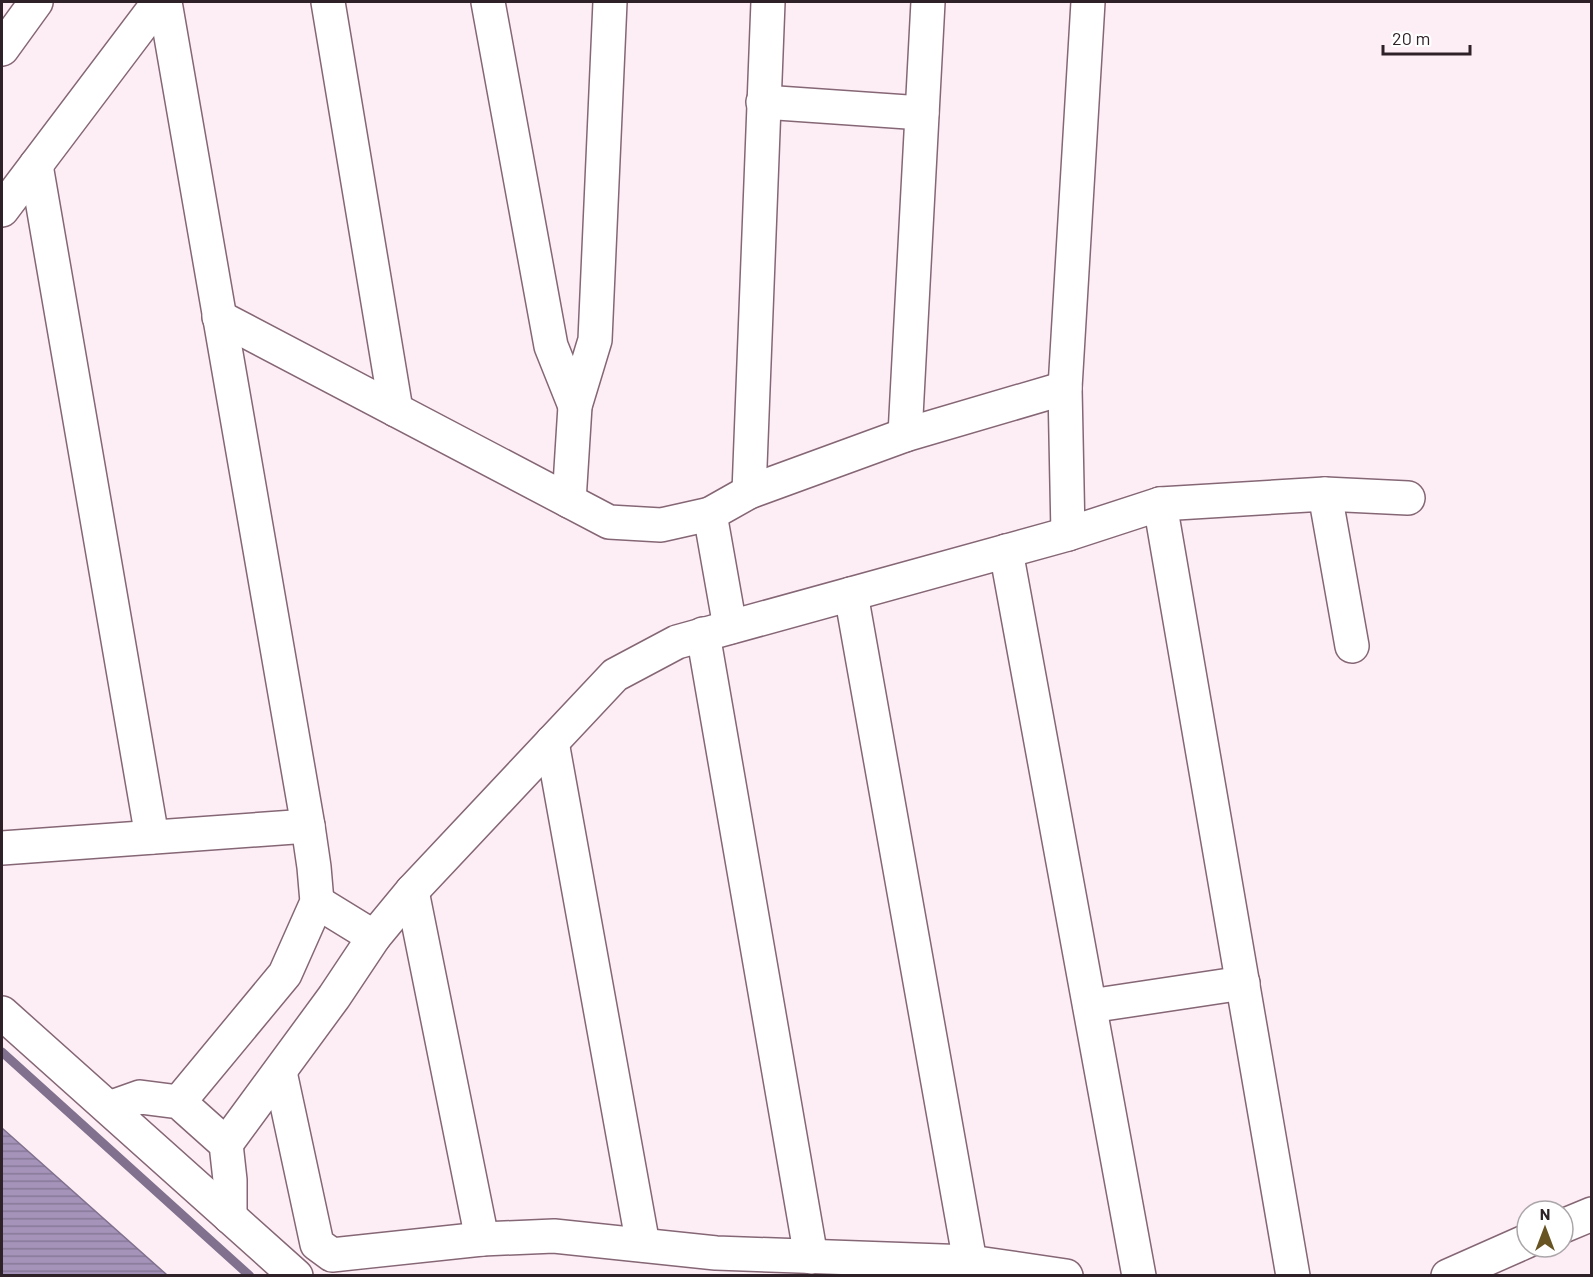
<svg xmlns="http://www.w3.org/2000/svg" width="1593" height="1277" viewBox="0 0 1593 1277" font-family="Barlow,sans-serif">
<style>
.water{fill:url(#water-rules);stroke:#81718e;stroke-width:1.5}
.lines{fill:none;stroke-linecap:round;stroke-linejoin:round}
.stream{stroke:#81718e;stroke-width:9}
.minor-casing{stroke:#856675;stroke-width:36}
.minor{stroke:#fff;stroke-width:33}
</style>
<defs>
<pattern id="water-rules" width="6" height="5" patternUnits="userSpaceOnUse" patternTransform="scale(1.5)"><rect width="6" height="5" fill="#a593ba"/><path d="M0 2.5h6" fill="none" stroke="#877897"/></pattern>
</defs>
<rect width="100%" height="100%" fill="#fdeef5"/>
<polygon class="water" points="2,1128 167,1275 2,1275"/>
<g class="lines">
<polyline class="stream" points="2,1052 250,1276"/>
<defs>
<g id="minor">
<polyline points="165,2 308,826 314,867 317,902 285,974 179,1102"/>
<polyline points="328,2 396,410"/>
<polyline points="488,2 551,346 575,406"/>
<polyline points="2,49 36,2"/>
<polyline points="763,102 922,113"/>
<polyline points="36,165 152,837"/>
<polyline points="2,210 159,2"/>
<polyline points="219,317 609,522 661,525 710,514 749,492 905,435 1065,388"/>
<polyline points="905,435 928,2"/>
<polyline points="749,492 768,2"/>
<polyline points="1325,494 1352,646"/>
<polyline points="569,501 575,406 595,340 610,2"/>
<polyline points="1160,504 1293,1276"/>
<polyline points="710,514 730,627"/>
<polyline points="1068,534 1065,388 1088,2"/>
<polyline points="1006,551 1139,1276"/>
<polyline points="851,594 970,1262"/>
<polyline points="703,634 811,1257"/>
<polyline points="552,742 643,1245"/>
<polyline points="2,848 308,826"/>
<polyline points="412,891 482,1239"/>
<polyline points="317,902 374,937"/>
<polyline points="1090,1006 1243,983"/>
<polyline points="2,1013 296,1276"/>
<polyline points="280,1072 317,1244 332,1255 482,1239 554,1236 716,1253 970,1262 1066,1276"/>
<polyline points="109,1108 140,1097 179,1102 226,1144 230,1180 230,1217"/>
<polyline points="226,1144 334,997 374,937 412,891 615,675 677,642 1068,534 1160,504 1325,494 1408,498"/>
<polyline points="1563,1226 1592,1214"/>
<polyline points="1448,1276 1527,1241"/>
</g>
</defs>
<use href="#minor" class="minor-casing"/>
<use href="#minor" class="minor"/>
</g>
<rect width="1593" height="1277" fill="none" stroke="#2e2127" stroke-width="6"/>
<g transform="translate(1545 1229)"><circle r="28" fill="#ffffff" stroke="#aba6a9" stroke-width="1.5"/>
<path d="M0-4.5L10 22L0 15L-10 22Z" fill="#675422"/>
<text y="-9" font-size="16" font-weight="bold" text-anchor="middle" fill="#2e2127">N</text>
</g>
<path d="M1383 45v9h87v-9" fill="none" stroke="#2e2127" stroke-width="3"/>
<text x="1392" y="45" font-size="18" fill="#2e2127" stroke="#ffffff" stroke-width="4.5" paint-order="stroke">20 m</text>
</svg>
